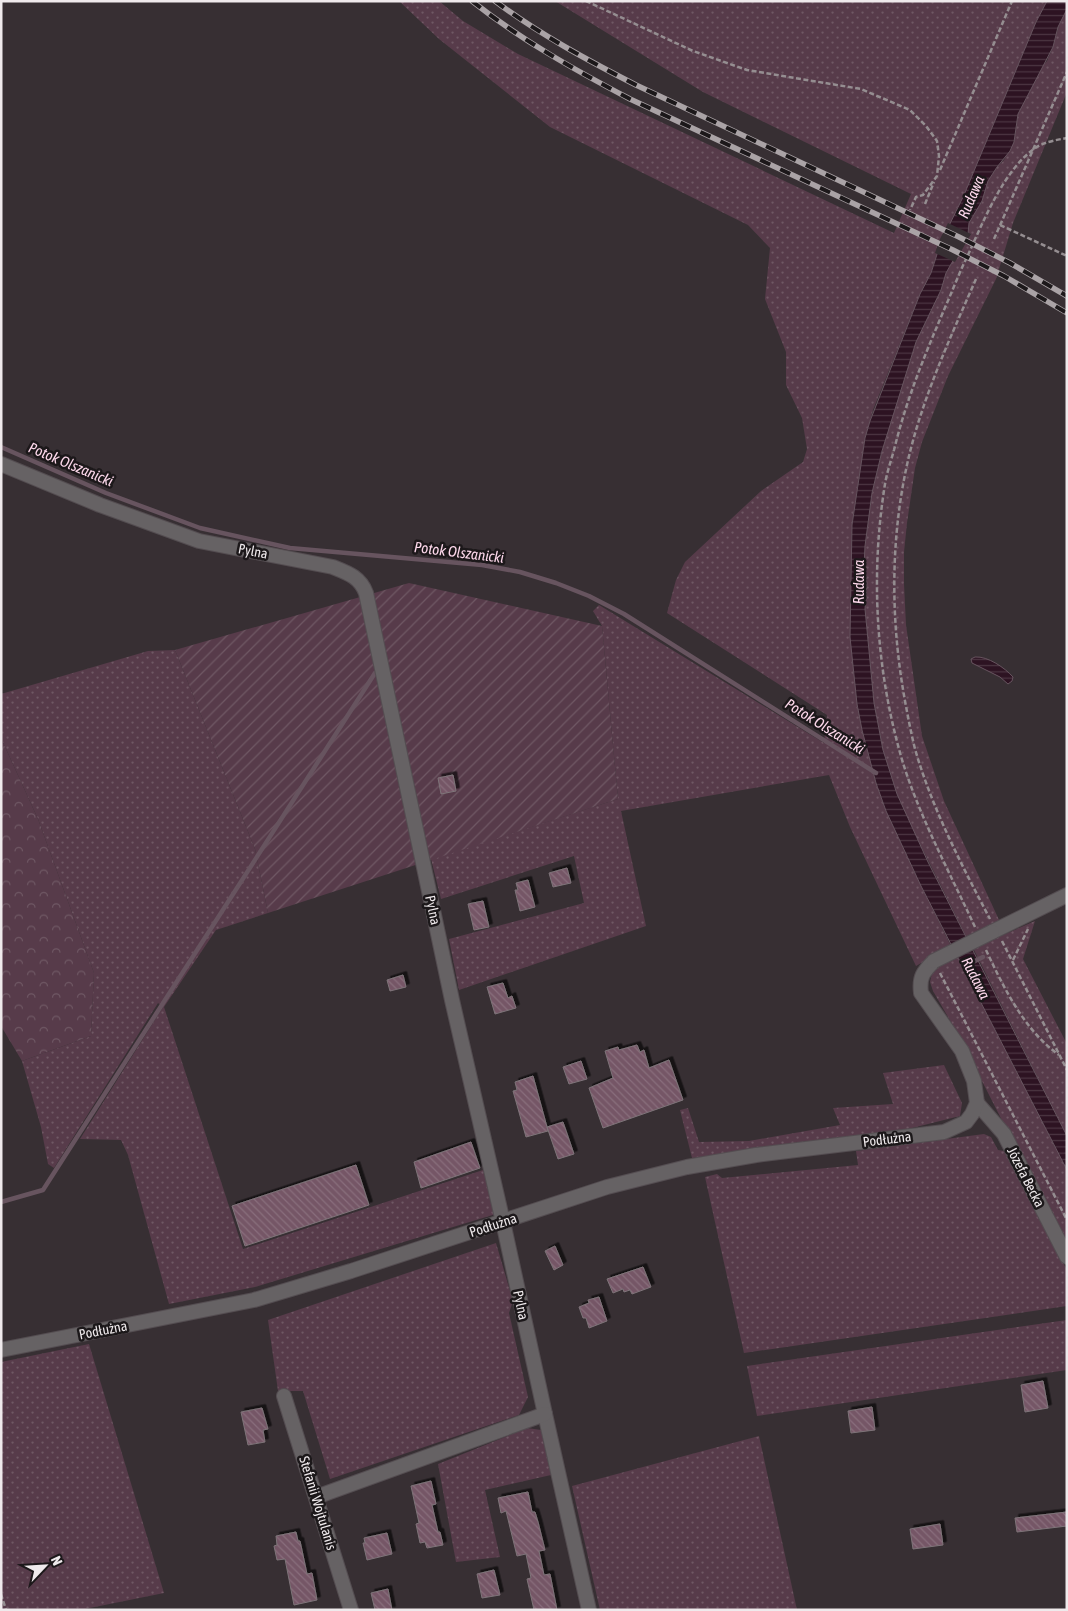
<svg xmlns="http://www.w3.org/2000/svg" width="1068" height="1611" viewBox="0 0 1068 1611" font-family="'Asap Condensed',sans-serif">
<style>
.grass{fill:url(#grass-dots)}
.forest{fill:url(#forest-crowns)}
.garden{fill:url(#garden-furrows)}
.water{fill:url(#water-rules);stroke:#67545f}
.pier{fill:#372f33}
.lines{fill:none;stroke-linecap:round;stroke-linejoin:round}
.stream{stroke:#67545f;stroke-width:4.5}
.building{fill:url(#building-back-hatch);stroke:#7e7479;filter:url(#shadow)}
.minor-casing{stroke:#544d51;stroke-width:16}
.tertiary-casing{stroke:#544d51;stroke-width:16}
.path{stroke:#958e91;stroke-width:2.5;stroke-dasharray:5 2.5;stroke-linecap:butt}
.minor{stroke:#666264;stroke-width:14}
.tertiary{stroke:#666264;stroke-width:14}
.rail-casing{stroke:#aaa3a6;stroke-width:5.5}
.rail{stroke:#1c181a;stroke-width:4;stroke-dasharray:11;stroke-linecap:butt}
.tertiary-bridge-casing{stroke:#544d51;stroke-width:16;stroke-linecap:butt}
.tertiary-bridge{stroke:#666264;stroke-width:14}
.labels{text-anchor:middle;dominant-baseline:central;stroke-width:5;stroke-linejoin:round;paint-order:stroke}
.street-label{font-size:14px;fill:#efeaec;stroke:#1c181a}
.water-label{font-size:15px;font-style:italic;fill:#fdd8eb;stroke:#1c181a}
</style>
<defs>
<pattern id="grass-dots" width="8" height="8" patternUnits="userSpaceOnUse" patternTransform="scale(1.25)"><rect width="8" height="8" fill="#573b4a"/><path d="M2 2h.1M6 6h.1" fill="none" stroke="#6f5864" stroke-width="1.8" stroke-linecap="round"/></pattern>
<pattern id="forest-crowns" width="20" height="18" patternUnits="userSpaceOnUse" patternTransform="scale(1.25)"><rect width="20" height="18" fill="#573b4a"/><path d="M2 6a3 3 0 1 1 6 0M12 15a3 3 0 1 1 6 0" fill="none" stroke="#6f5864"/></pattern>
<pattern id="garden-furrows" width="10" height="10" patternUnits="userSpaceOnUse" patternTransform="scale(1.25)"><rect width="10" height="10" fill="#573b4a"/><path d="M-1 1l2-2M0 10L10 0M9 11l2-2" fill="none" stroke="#6f5864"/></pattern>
<pattern id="water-rules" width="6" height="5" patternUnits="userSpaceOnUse" patternTransform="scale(1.25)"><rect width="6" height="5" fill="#2d1322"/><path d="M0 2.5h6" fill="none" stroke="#4c3642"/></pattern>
<pattern id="building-back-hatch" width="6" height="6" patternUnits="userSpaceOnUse" patternTransform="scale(1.25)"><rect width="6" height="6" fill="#755666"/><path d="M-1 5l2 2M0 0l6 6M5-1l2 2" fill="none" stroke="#896e7c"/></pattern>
<filter id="shadow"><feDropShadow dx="3.5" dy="-3.5" stdDeviation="0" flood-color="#0009"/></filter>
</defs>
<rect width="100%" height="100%" fill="#372f33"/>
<g class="grass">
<polygon points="399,1 439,1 463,21 518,54 894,233 911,194 703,92 555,1 1047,1 1036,22 964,195 941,242 931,273 920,294 873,410 865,438 852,525 851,554 857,704 862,730 876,783 886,811 921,886 951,946 916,966 850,827 829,775 621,811 646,926 459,990 449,939 584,903 574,856 441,899 431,859 618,799 602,626 593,611 599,605 824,743 827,715 667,613 676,580 685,562 761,491 803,462 807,449 802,418 786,385 786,352 765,299 770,248 748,225 550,127 439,39"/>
<polygon points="1067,9 1067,92 1013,223 996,279 948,376 922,442 915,468 907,523 904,552 904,584 906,625 922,736 944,801 1000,922 967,938 904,812 897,794 883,750 874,703 865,609 867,583 864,567 865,546 872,493 886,436 916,341 941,290 946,273 968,234 969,223 982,201 988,181 997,167 1004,160 1014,142 1018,114 1040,69 1047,61 1053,47 1060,22"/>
<polygon points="175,650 255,849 268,913 216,930 164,1007 243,1249 486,1169 496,1214 255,1287 169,1304 128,1155 121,1140 80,1139 163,1007 158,1003 54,1168 48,1164 41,1127 22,1061 91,1036 94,973 38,819 1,738 1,694 148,651"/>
<polygon points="1035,921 1023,959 1067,1044 1067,1136 973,948"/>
<polygon points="957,956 1067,1170 1067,1248 959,1036 933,991 930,982 932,973 936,967"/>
<polygon points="944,1065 962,1103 960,1116 904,1130 759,1150 692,1158 680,1110 688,1108 699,1142 749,1141 840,1125 833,1108 893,1104 883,1073"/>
<polygon points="984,1134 991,1137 998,1150 1004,1151 1067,1270 1067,1306 744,1353 705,1177 717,1174 722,1178 858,1165 856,1151"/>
<polygon points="496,1243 513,1301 509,1313 528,1397 519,1415 330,1479 303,1391 278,1391 268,1320"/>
<polygon points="1067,1320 1067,1370 757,1416 747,1366"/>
<polygon points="89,1344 164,1593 80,1610 1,1610 1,1362"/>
<polygon points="527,1428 541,1430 551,1475 485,1490 500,1557 456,1562 438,1464"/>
<polygon points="759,1436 797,1610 600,1610 572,1486"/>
</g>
<polygon class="forest" points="1,738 38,819 94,973 91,1036 22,1061 1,1026"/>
<polygon class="garden" points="409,583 602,626 618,799 268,913 255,849 175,650"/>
<g class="water">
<polygon points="1047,1 1067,1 1067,9 1058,27 1053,47 1018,114 1014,142 1010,151 997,167 988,181 982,201 969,223 968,234 946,273 941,290 916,342 882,451 872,493 865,546 864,567 867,583 865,609 874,703 883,750 897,794 928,862 1067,1136 1067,1170 921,886 886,811 876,783 862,730 857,704 850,637 852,525 865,438 870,421 920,294 931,273 941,242 964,195 1036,22"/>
<path d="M975 657C988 656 1005 668 1013 677L1012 681 1008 684 1000 677 972 663 971 659Z"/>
</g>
<polygon class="pier" points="948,223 971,234 955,262 935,253 939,241"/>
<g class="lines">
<g class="stream">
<polyline points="1,447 106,493 200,528 290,548 482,565 520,572 556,583 589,596 624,614 876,773"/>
<polyline points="973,962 983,957"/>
<polyline points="1,1202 43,1190 375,673"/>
</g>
</g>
<g class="building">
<polygon points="453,775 456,791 441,794 438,778"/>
<polygon points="567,868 571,883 553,887 549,873"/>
<polygon points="528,880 535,907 520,911 515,890 518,890 516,883"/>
<polygon points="483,901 489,927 474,930 468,904"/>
<polygon points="403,975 406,987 390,991 387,980"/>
<polygon points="503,983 508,998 512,996 516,1008 495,1014 487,987"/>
<polygon points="637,1045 640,1052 644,1050 649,1068 669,1060 683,1100 603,1128 589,1088 613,1078 605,1051 618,1047 619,1050"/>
<polygon points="581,1061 587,1079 569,1084 563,1067"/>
<polygon points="533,1076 547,1127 563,1122 574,1154 558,1159 547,1127 548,1131 526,1137 513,1091 517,1090 515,1082"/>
<polygon points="471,1142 480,1168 421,1188 414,1162"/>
<polygon points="356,1165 369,1205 245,1246 232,1206"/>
<polygon points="555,1246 563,1265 554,1270 545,1251"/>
<polygon points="643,1267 651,1287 632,1294 630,1290 624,1292 623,1289 613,1293 607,1279"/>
<polygon points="599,1297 607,1321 589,1328 586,1318 583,1318 579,1307 589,1303 588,1300"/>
<polygon points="1043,1381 1048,1408 1025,1412 1021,1385"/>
<polygon points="872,1407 875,1430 851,1433 848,1411"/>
<polygon points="262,1408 268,1429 263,1430 265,1442 248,1445 241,1412"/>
<polygon points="431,1481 436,1504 432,1505 438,1532 440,1532 443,1545 427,1548 425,1542 420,1543 416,1524 419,1523 411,1486"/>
<polygon points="528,1492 532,1512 535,1512 538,1522 545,1550 539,1551 544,1575 550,1574 557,1610 534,1610 527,1579 531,1578 526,1554 517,1556 506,1511 501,1513 498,1498"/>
<polygon points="1067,1512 1067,1526 1017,1532 1015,1518"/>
<polygon points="940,1524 943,1545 913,1549 910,1529"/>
<polygon points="296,1532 298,1541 300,1541 307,1574 312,1573 317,1600 294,1605 285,1559 277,1560 274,1546 277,1545 276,1536"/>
<polygon points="387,1533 392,1554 367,1560 363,1543 365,1543 364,1538"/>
<polygon points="494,1570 500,1595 482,1598 477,1574"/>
<polygon points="388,1589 392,1610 375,1610 371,1593"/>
</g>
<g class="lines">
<defs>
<g id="minor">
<path d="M1 464 100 505 199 541 333 567C348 573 360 577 366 593L452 1000 503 1222 545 1414 589 1610"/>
<polyline points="977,1103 1004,1134 1067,1257"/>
<polyline points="284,1396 351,1610"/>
<polyline points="316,1497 545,1414"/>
</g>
<g id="tertiary">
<polyline points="992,932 1067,895"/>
<path d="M1 1350 254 1300 351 1271 607 1187 687 1167 756 1155 944 1132 966 1122 972 1114 977 1103 974 1081 962 1051 921 993C919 977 923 972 934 961"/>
</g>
</defs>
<use href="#minor" class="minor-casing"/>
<use href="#tertiary" class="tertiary-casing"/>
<g class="path">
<polyline points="586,1 693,51 747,70 861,89 910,110 926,126 937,141 939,156 937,176 923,195 916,197 910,210"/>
<polyline points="940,170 1012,1"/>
<polyline points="925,204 934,182"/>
<polyline points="1000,225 1067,256"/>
<polyline points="994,239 1067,72"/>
<path d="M976 279C951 336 925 392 910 452 890 533 890 619 905 701 908 717 911 733 915 749 932 808 961 864 990 919"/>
<path d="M975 927C950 873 921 820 903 763 876 673 870 576 885 484 887 472 891 461 894 450 907 397 926 352 947 303 954 287 960 271 968 255 983 222 1004 170 1034 149 1043 142 1056 140 1067 138"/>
<polyline points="1002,941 1067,1070"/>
<path d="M986 950C1004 988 1024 1030 1059 1055"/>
<polyline points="1013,960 1028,929"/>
<polyline points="940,973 1067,1220"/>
<polyline points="1,1594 6,1610"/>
</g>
<use href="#minor" class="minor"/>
<use href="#tertiary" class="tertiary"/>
<defs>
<g id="rail">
<path d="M472 1C521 40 575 70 630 99L953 250 1004 276 1067 313"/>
<path d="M495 1C539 34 587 60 636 85L959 237 1010 263 1067 296"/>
</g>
</defs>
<use href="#rail" class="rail-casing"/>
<use href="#rail" class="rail"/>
<defs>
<polyline id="tertiary-bridge" points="934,961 992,932"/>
</defs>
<use href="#tertiary-bridge" class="tertiary-bridge-casing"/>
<use href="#tertiary-bridge" class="tertiary-bridge"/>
</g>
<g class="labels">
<g class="street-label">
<text transform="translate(253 551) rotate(11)">Pylna</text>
<text transform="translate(433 910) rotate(78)">Pylna</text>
<text transform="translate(887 1139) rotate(-7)">Podłużna</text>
<text transform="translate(1026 1177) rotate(63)">Józefa Becka</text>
<text transform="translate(493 1225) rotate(-18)">Podłużna</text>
<text transform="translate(521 1305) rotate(78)">Pylna</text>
<text transform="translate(103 1330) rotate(-11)">Podłużna</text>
<text transform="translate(318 1503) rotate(73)">Stefanii Wojtulanis</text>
</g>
<g class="water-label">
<text transform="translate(971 197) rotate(-67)">Rudawa</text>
<text transform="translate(71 464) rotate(23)">Potok Olszanicki</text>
<text transform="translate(459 552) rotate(7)">Potok Olszanicki</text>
<text transform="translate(858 582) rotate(-90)">Rudawa</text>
<text transform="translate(825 726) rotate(32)">Potok Olszanicki</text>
<text transform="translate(976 978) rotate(63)">Rudawa</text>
</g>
</g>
<rect width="1068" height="1611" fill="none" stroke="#efeaec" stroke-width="5"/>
<g transform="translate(45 1566) rotate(65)" stroke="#1c181a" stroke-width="4" paint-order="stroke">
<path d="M0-4L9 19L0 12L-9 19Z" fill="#efeaec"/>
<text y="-8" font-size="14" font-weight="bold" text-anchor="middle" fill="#efeaec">N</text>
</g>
</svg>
